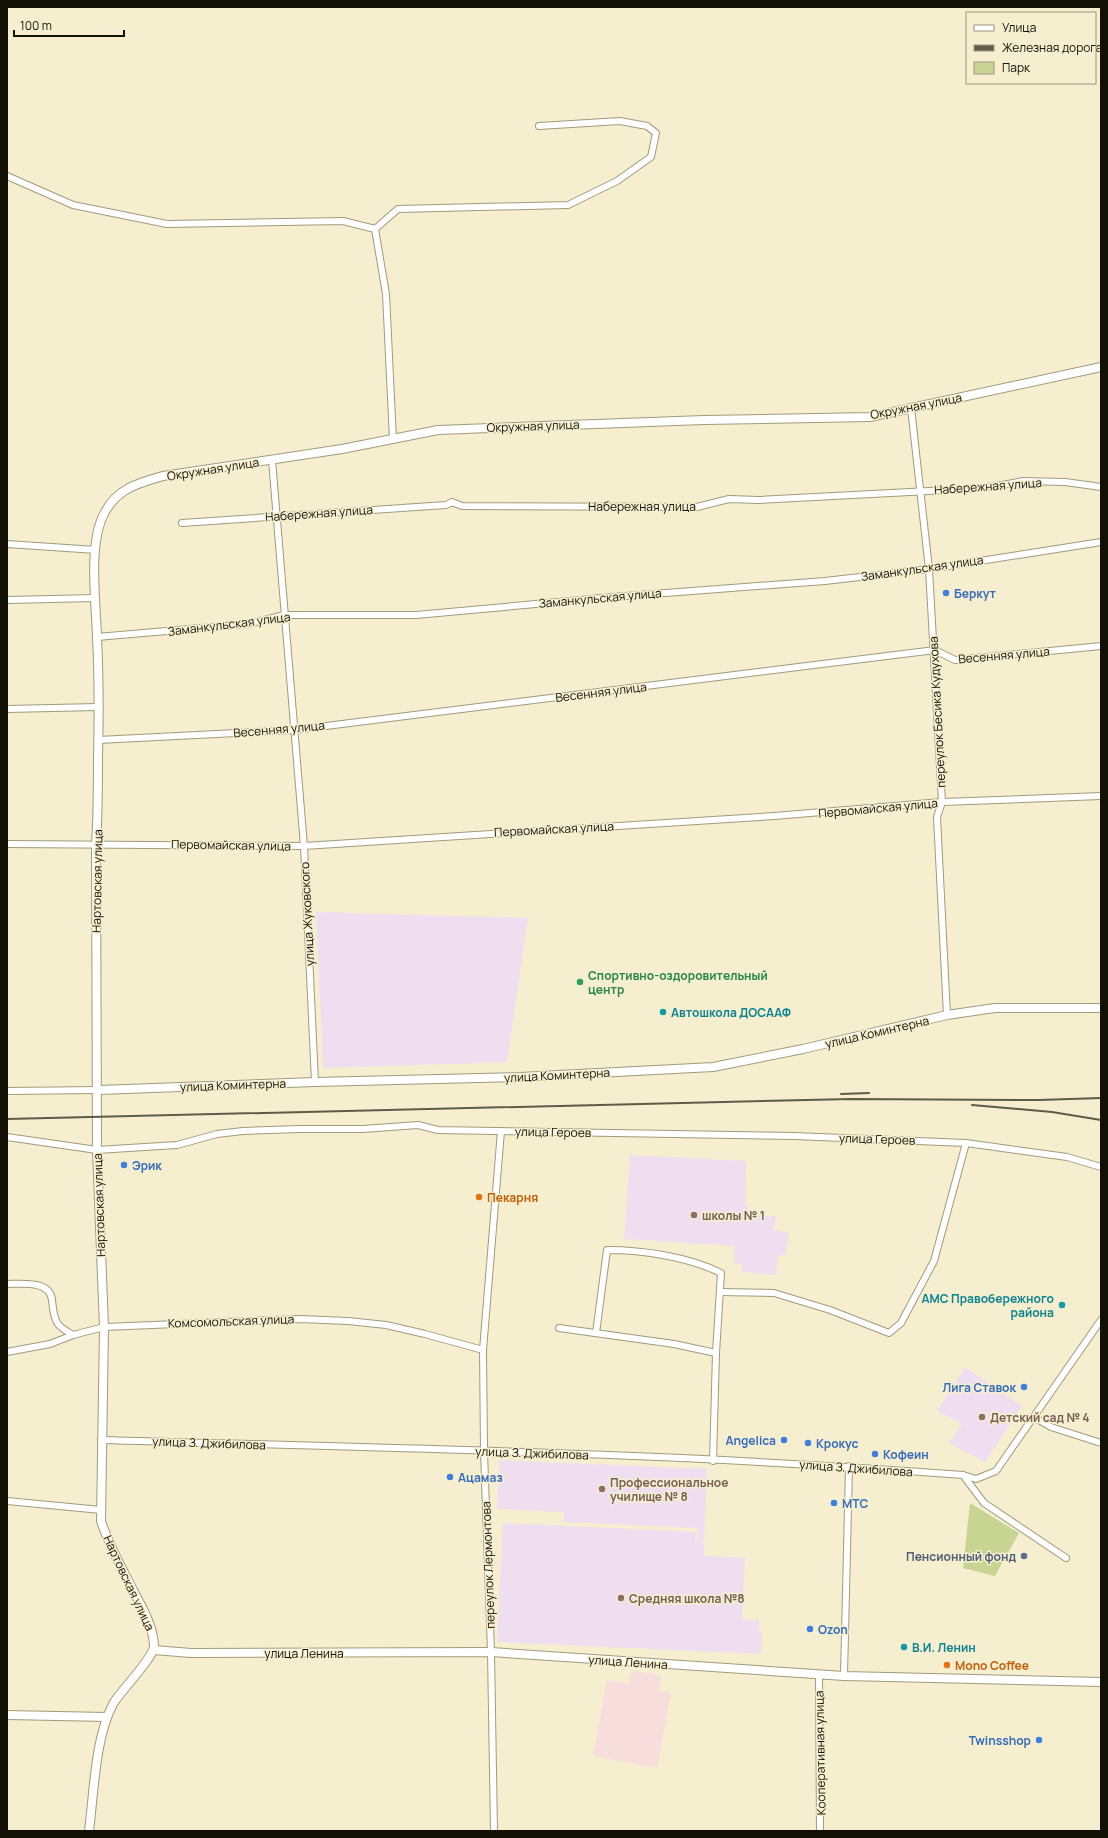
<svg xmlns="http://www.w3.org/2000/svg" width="1108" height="1838" viewBox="0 0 1108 1838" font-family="Manrope,sans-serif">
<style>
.commercial{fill:#f8dddd}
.education{fill:#efdef0}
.green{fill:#c8d592}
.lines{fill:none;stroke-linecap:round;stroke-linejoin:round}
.minor-casing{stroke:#a19a7c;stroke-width:8}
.tertiary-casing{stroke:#a19a7c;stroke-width:10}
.minor{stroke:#fff;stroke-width:6}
.tertiary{stroke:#fff;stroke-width:8}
.rail{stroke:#5f5b49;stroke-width:2}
.shop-dot{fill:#3f7fe0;stroke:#f6efcf;stroke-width:1.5}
.leisure-dot{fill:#2e9e5b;stroke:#f6efcf;stroke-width:1.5}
.culture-dot{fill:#0f9aa8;stroke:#f6efcf;stroke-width:1.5}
.food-dot{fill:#e8710a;stroke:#f6efcf;stroke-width:1.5}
.education-dot{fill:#8d6e63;stroke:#f6efcf;stroke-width:1.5}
.service-dot{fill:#5c6f8a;stroke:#f6efcf;stroke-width:1.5}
.labels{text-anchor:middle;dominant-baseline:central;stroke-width:3;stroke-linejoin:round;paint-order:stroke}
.street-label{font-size:12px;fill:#121005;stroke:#f6efcf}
.shop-label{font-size:12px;font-weight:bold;fill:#366cbe;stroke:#f6efcf;text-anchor:start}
.leisure-label{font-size:12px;font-weight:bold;fill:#27864d;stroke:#f6efcf;text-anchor:start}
.culture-label{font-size:12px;font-weight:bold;fill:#0d838f;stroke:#f6efcf;text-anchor:start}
.food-label{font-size:12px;font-weight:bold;fill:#c56008;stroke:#f6efcf;text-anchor:start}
.education-label{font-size:12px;font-weight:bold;fill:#785e54;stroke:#f6efcf;text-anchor:start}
.service-label{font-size:12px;font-weight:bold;fill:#4e5e75;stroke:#f6efcf;text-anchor:end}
</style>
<rect width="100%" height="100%" fill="#f6efcf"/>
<polygon class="commercial" points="632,1670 661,1676 659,1690 671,1693 657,1768 593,1756 607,1680 629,1684"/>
<g class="education">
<polygon points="316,912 528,918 507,1062 323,1068"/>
<polygon points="630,1155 746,1161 745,1206 749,1206 749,1215 776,1216 774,1230 789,1232 785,1255 778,1255 776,1275 741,1272 742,1264 734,1263 735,1246 624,1239"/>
<polygon points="965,1367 1022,1406 985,1462 949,1443 962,1424 937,1411"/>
<polygon points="499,1460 707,1469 704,1541 697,1541 697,1528 564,1522 564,1512 497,1509"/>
<polygon points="503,1523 696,1532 695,1541 704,1542 704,1556 745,1558 742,1619 759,1620 759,1632 762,1632 761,1654 497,1642"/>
</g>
<polygon class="green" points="970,1503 1019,1533 995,1576 963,1568"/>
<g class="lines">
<defs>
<g id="minor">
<polyline points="7,176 73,205 167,224 343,221 375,229 386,294 393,440"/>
<polyline points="375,229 398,209 568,205 617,181 651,157 656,133 647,126 620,121 539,126"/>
<polyline points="911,408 929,569 942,802 937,817 947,1015"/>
<polyline points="272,460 304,846 315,1082"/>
<polyline points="182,523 446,505 452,502 462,506 697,507 729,499 758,500 967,489 997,486 1023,481 1065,482 1101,487"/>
<polyline points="7,544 96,550"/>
<polyline points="7,600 95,598"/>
<polyline points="97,637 248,624 284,615 416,615 613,597 825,581 929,569 1101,542"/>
<polyline points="7,709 98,707"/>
<polyline points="98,740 294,730 935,650 955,660 1101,646"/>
<polyline points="7,844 304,846 774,816 942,802 1101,796"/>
<polyline points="7,1091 98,1090"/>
<polyline points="7,1137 97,1150 177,1145 217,1134 243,1131 300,1129 363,1129 418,1125 438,1130 794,1136 966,1143 1067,1157 1101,1167"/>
<path d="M7 1284C21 1284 50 1280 52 1300 53 1308 53 1317 58 1324 62 1329 68 1332 73 1335L104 1327 300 1319 348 1321 386 1325 425 1334 483 1350"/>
<polyline points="720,1292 774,1293 830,1310 889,1333 901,1323 934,1261 966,1143"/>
<polyline points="559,1328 674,1344 716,1353"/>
<path d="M596 1333 607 1250C643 1250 689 1257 721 1273L716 1353 713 1461"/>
<polyline points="7,1352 50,1344 73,1335"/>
<polyline points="1034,1417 1051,1427 1101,1443"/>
<path d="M101 1440C389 1448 676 1453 963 1475L976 1479 996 1471 1101 1320"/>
<polyline points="963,1475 984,1503 1066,1558"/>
<polyline points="7,1501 101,1510"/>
<polyline points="819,1674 820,1831"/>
<polyline points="844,1676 849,1466"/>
<polyline points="494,1831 491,1652 484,1451 483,1350 501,1131"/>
</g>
<g id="tertiary">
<polyline points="98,1090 315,1082 520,1077 713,1067 803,1049 947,1015 995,1008 1101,1008"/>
<polyline points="154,1650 191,1653 491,1652 844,1676 1101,1682"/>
<polyline points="7,1715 107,1717"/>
<path d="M89 1831C94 1792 95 1738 113 1704 121 1690 155 1657 154 1645 153 1626 143 1609 134 1592 122 1568 109 1546 101 1521L104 1327 97 1150 96 843C98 815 98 787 98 758 99 718 99 677 97 637 96 603 88 544 104 514 116 489 138 483 163 476L342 449 438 430 704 420 870 417 1101 367"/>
</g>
</defs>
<use href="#minor" class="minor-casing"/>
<use href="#tertiary" class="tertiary-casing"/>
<use href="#minor" class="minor"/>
<use href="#tertiary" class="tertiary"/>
<g class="rail">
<polyline points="841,1094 869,1093"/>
<polyline points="972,1105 1052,1112 1101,1120"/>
<polyline points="7,1119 851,1099 1039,1100 1101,1098"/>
</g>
</g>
<g class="shop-dot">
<circle cx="946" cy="593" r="4"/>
<circle cx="124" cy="1165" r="4"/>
<circle cx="1024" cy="1387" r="4"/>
<circle cx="784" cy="1440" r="4"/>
<circle cx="808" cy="1443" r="4"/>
<circle cx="875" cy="1454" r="4"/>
<circle cx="450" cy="1477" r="4"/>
<circle cx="834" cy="1503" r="4"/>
<circle cx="810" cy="1629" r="4"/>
<circle cx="1039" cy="1740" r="4"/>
</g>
<circle class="leisure-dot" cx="580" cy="982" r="4"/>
<g class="culture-dot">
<circle cx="663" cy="1012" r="4"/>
<circle cx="1062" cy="1305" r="4"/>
<circle cx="904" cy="1647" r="4"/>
</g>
<g class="food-dot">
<circle cx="479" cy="1197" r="4"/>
<circle cx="947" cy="1665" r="4"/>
</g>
<g class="education-dot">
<circle cx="694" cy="1215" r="4"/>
<circle cx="982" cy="1417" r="4"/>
<circle cx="602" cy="1489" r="4"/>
<circle cx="621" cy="1598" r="4"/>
</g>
<circle class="service-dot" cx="1024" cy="1556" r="4"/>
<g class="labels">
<g class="street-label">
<text transform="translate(916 406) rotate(-11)">Окружная улица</text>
<text transform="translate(533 426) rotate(-2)">Окружная улица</text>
<text transform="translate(213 469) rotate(-9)">Окружная улица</text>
<text transform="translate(988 486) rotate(-4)">Набережная улица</text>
<text x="642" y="506">Набережная улица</text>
<text transform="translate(319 513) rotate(-4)">Набережная улица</text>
<text transform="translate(922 568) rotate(-8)">Заманкульская улица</text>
<text transform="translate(600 598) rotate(-5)">Заманкульская улица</text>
<text transform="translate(229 624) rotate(-7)">Заманкульская улица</text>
<text transform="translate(1004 655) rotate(-5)">Весенняя улица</text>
<text transform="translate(601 692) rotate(-7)">Весенняя улица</text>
<text transform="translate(937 712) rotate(-93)">переулок Бесика Кудухова</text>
<text transform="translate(279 729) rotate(-5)">Весенняя улица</text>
<text transform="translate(878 808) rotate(-5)">Первомайская улица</text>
<text transform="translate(554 829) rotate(-3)">Первомайская улица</text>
<text transform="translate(231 845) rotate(1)">Первомайская улица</text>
<text transform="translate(97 881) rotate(-89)">Нартовская улица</text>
<text transform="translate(307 914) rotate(-93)">улица Жуковского</text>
<text transform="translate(877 1032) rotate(-13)">улица Коминтерна</text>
<text transform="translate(557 1075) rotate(-3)">улица Коминтерна</text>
<text transform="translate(233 1085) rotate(-2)">улица Коминтерна</text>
<text transform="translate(553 1132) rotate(1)">улица Героев</text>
<text transform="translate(877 1139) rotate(2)">улица Героев</text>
<text transform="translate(99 1205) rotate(-92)">Нартовская улица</text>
<text transform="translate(231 1321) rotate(-2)">Комсомольская улица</text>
<text transform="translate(209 1443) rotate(2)">улица З. Джибилова</text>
<text transform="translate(532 1453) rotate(2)">улица З. Джибилова</text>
<text transform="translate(856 1468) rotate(4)">улица З. Джибилова</text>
<text transform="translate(488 1565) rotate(-92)">переулок Лермонтова</text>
<text transform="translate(129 1583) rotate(65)">Нартовская улица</text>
<text x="304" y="1653">улица Ленина</text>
<text transform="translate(628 1662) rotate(4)">улица Ленина</text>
<text transform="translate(820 1753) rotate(-91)">Кооперативная улица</text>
</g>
<g class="shop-label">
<text x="954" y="593">Беркут</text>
<text x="132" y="1165">Эрик</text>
<text x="1016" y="1387" text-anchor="end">Лига Ставок</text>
<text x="776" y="1440" text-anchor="end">Angelica</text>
<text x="816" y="1443">Крокус</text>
<text x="883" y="1454">Кофеин</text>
<text x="458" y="1477">Ацамаз</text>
<text x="842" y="1503">МТС</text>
<text x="818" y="1629">Ozon</text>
<text x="1031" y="1740" text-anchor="end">Twinsshop</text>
</g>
<g class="leisure-label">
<text x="588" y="975">Спортивно-оздоровительный<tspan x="588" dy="14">центр</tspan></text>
</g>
<g class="culture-label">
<text x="671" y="1012">Автошкола ДОСААФ</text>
<text x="1054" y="1298" text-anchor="end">АМС Правобережного<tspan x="1054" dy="14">района</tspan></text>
<text x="912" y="1647">В.И. Ленин</text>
</g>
<g class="food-label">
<text x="487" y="1197">Пекарня</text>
<text x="955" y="1665">Mono Coffee</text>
</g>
<g class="education-label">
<text x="702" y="1215">школы № 1</text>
<text x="990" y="1417">Детский сад № 4</text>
<text x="610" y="1482">Профессиональное<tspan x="610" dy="14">училище № 8</tspan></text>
<text x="629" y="1598">Средняя школа №8</text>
</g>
<g class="service-label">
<text x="1016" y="1556">Пенсионный фонд</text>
</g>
</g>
<rect width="1108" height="1838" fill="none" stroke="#121005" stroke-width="16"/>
<rect x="966" y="12" width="130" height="72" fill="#f6efcf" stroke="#9b967e"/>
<rect x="974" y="25" width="20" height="6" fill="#ffffff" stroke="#9b967e"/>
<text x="1002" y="32" font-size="12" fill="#121005">Улица</text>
<rect x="974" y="45" width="20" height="6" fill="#5f5b49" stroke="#9b967e"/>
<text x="1002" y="52" font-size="12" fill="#121005">Железная дорога</text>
<rect x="974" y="62" width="20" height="12" fill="#c8d592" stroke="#9b967e"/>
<text x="1002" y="72" font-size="12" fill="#121005">Парк</text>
<path d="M14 30v6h110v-6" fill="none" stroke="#121005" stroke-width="2"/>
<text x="20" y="30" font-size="12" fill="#121005" stroke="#f6efcf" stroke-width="3" paint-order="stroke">100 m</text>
</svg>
